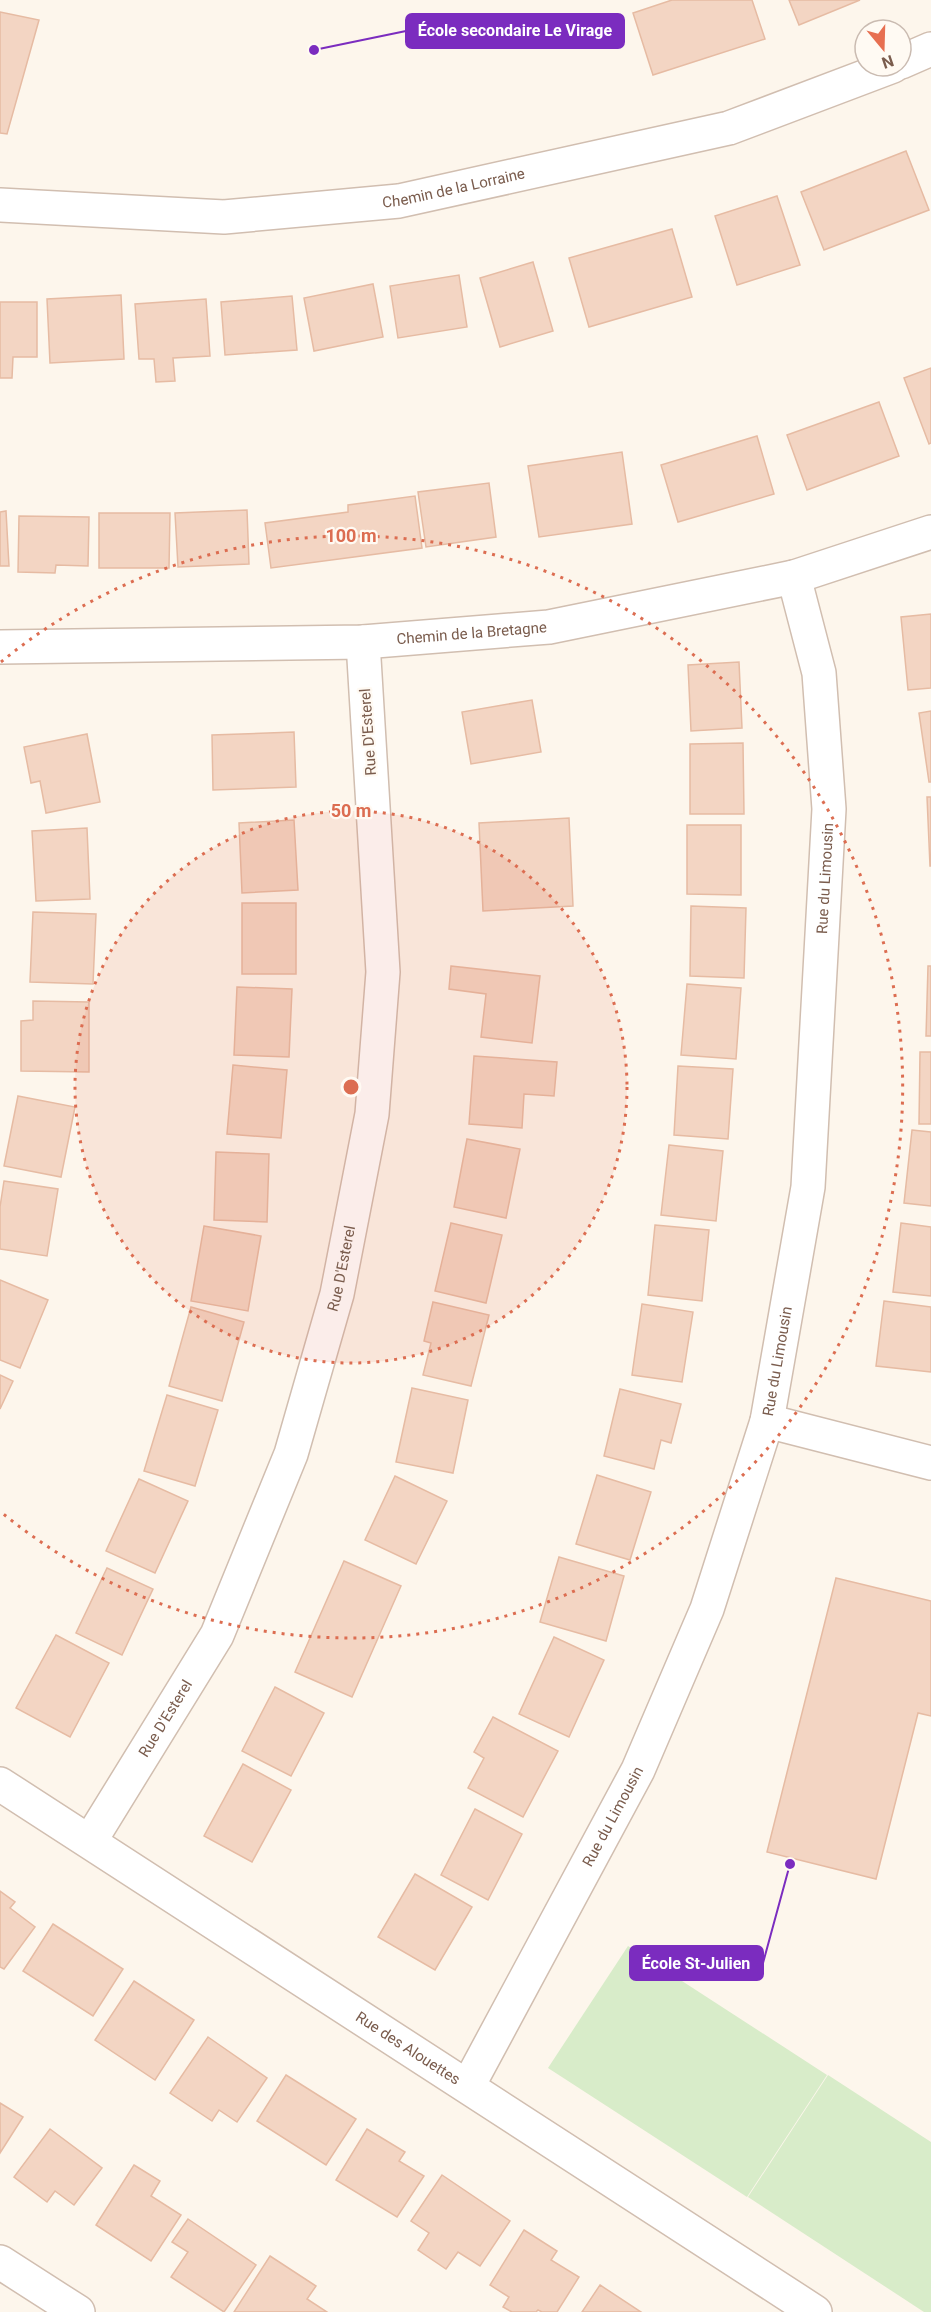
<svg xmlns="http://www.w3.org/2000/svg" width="931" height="2312" viewBox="0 0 931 2312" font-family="Roboto,sans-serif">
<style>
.green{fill:#d8ecc9}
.building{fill:#f3d5c3;stroke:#e6bba3;stroke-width:1.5}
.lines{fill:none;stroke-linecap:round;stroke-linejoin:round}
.street-casing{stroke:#d1beb0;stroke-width:36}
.street{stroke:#fff;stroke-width:33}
.ring{fill:none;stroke:#dc6d51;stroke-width:3;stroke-dasharray:3 6}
.labels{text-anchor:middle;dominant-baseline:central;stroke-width:4.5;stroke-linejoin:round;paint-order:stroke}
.street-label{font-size:15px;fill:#7a5c4d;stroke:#fffaf3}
.centre{fill:#dc6d51;stroke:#fffaf3;stroke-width:3}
.ring-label{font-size:18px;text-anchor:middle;font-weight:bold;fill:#dc6d51;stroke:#fffaf3;stroke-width:4.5;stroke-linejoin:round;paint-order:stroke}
.leader{fill:none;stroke:#7b2cbf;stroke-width:2}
.callout-dot{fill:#7b2cbf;stroke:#fffaf3;stroke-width:2}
.callout{fill:#7b2cbf;stroke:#7b2cbf;stroke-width:2}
.callout-label{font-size:16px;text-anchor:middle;font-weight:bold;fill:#fff}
</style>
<rect width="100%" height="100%" fill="#fdf6ec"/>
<g class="green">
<polygon points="628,1946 827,2075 747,2197 548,2068"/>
<polygon points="828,2075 931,2142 931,2312 924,2312 748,2197"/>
</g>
<g class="building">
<polygon points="672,0 752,0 765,39 653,75 633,13"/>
<polygon points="789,0 860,0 799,25"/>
<polygon points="0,12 39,20 7,134 0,133"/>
<polygon points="906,151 929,210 824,250 801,192"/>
<polygon points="777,196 800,265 737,285 715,216"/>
<polygon points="672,229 692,297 589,327 569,258"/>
<polygon points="533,262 553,331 500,347 480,278"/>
<polygon points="459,275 467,327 398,338 390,286"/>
<polygon points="373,284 383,337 314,351 304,298"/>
<polygon points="121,295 124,359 50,363 47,299"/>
<polygon points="292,296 297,350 225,355 221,302"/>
<polygon points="206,299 210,356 173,358 175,381 156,382 154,359 139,359 135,304"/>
<polygon points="0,302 37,302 37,357 13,357 12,378 0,378"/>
<polygon points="931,368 931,443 929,444 904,378"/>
<polygon points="879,402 899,456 807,490 787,435"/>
<polygon points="757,436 774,494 678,522 661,465"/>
<polygon points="622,452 632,524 539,537 528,466"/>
<polygon points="489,483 496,537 426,547 418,492"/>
<polygon points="415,496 422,548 271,568 265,523 348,512 348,505"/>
<polygon points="247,510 249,564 178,567 175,513"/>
<polygon points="6,511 9,566 0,566 0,512"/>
<polygon points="99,513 170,513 169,568 99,568"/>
<polygon points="19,516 89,517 88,566 56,565 55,573 18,572"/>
<polygon points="931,614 931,688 908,690 901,617"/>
<polygon points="739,662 742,728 691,731 688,665"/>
<polygon points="532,700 541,752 471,764 462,712"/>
<polygon points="931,711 931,782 929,782 919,713"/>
<polygon points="294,732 296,787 213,790 212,735"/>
<polygon points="87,734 100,802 46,813 40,781 31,783 24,747"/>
<polygon points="743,743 744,814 690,814 690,744"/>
<polygon points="927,797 931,797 931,866 930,866"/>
<polygon points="569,818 573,906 483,911 479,823"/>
<polygon points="294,820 298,890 242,893 239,823"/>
<polygon points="687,825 741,825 741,895 687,894"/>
<polygon points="87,828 90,899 36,901 32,831"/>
<rect x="242" y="903" width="54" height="71"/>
<polygon points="691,906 746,908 744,978 690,976"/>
<polygon points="33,912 96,914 93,984 30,982"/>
<polygon points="451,966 540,976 532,1043 481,1037 486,994 449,989"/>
<polygon points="928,966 931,966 931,1036 926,1036"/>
<polygon points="687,984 741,988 736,1059 681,1055"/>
<polygon points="237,987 292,989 289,1057 234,1055"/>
<polygon points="33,1001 89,1002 89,1072 21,1071 21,1021 33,1020"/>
<polygon points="920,1052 931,1052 931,1124 919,1124"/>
<polygon points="474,1056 557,1062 554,1096 524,1094 522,1128 469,1124"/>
<polygon points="233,1065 287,1070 281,1138 227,1134"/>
<polygon points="678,1066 733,1069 728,1139 674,1135"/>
<polygon points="18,1096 75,1107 61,1177 4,1166"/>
<polygon points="912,1130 931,1132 931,1206 904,1203"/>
<polygon points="467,1139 520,1149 506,1218 454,1207"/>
<polygon points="669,1145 723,1151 716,1221 661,1215"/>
<polygon points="216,1152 269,1154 267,1222 214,1220"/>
<polygon points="4,1181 58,1189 47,1256 0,1249 0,1207"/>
<polygon points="451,1223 502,1235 486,1303 435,1291"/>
<polygon points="901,1223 931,1227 931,1296 893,1292"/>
<polygon points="655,1225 709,1230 702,1301 648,1295"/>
<polygon points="204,1226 261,1236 248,1311 191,1301"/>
<polygon points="0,1280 48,1300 20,1368 0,1360"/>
<polygon points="884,1301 931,1307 931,1372 876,1366"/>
<polygon points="433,1302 489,1315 471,1386 423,1375 431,1343 424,1341"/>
<polygon points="642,1304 693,1312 682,1382 632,1375"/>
<polygon points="191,1307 244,1322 222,1401 169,1386"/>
<polygon points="0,1375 13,1381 0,1409"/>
<polygon points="412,1388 468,1400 453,1473 396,1462"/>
<polygon points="620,1389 681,1404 671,1443 661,1440 654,1469 604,1456"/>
<polygon points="167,1395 218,1410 195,1486 144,1471"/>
<polygon points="597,1475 651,1492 630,1560 576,1544"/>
<polygon points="395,1476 447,1501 416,1564 365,1540"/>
<polygon points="139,1479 188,1501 155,1573 106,1551"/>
<polygon points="559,1557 624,1576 606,1641 540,1622"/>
<polygon points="344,1561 401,1586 352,1697 295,1672"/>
<polygon points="107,1568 153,1589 122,1655 76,1633"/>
<polygon points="836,1578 931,1601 931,1716 918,1713 876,1879 767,1852"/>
<polygon points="56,1635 109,1663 70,1737 16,1708"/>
<polygon points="554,1637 604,1660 569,1737 519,1714"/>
<polygon points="275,1687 324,1713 291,1776 242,1751"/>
<polygon points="493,1717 558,1751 523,1817 468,1788 484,1758 474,1752"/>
<polygon points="243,1764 291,1790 252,1862 204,1836"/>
<polygon points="475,1809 522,1834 488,1900 441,1875"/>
<polygon points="415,1874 472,1907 435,1970 378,1937"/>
<polygon points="0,1891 15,1902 10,1908 35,1927 4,1969 0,1967"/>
<polygon points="53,1924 123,1969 93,2016 23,1971"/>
<polygon points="134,1981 194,2020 155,2080 95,2040"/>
<polygon points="208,2037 267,2078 237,2122 219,2110 212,2121 170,2093"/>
<polygon points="286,2075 356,2119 326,2165 257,2121"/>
<polygon points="0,2103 23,2117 0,2153"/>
<polygon points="50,2129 102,2168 74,2205 55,2191 47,2202 14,2177"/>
<polygon points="367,2129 405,2152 399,2161 424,2176 397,2217 336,2180"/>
<polygon points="134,2165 160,2181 151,2196 181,2215 151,2261 96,2225"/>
<polygon points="442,2175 510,2221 480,2266 458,2252 446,2269 418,2250 429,2233 411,2221"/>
<polygon points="188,2219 256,2265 224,2312 171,2277 188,2252 172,2242"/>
<polygon points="524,2230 557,2251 551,2260 579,2277 557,2312 542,2312 538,2310 536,2312 512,2312 503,2307 509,2297 490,2285"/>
<polygon points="270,2256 316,2286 307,2299 327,2312 234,2312"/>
<polygon points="600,2285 641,2312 582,2312"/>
</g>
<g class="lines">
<defs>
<g id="street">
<polyline points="901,62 931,49"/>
<path id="s1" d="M0 205 224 217 399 201 729 128 893 66"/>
<path id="s2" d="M0 647 363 642 549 627 794 577 931 532"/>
<polyline points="767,1421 931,1463"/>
<path id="s3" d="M0 1784 815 2312"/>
<path id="s4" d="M90 1841 217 1635 291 1454 337 1294 372 1114 383 972 363 642"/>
<path id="s5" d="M468 2086 638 1770 707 1609 767 1421 808 1187 829 809 819 673 794 577"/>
<polyline points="0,2262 78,2312"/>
</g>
</defs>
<use href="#street" class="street-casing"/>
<use href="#street" class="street"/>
</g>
<circle cx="351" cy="1087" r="276" fill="#dc6d51" fill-opacity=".12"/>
<g class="ring">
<circle cx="351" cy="1087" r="276"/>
<path d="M1 662A551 551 0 1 1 1 1512"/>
</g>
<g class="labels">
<g class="street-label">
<text stroke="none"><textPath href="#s1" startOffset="456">Chemin de la Lorraine</textPath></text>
<text stroke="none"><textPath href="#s2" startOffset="472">Chemin de la Bretagne</textPath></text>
<text transform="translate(368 732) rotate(-94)">Rue D'Esterel</text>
<text stroke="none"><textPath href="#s5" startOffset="1278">Rue du Limousin</textPath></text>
<text stroke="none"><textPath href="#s4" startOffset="630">Rue D'Esterel</textPath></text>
<text stroke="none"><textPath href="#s5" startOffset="792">Rue du Limousin</textPath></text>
<text stroke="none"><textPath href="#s4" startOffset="144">Rue D'Esterel</textPath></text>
<text stroke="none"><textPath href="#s5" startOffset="306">Rue du Limousin</textPath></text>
<text stroke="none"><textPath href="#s3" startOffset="486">Rue des Alouettes</textPath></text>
</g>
</g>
<circle cx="351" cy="1087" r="9" class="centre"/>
<g class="ring-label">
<text x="351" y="542">100 m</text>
<text x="351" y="817">50 m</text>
</g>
<path class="leader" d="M314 50L406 31M790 1864L763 1963"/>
<g class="callout-dot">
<circle cx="314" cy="50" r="6"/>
<circle cx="790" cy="1864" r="6"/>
</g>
<g class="callout">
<rect x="406" y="14" width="218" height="34" rx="6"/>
<rect x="630" y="1946" width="133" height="34" rx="6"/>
</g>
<g class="callout-label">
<text x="515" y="36">École secondaire Le Virage</text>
<text x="696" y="1969">École St-Julien</text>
</g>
<g transform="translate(883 48) rotate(161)"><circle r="28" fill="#fffaf3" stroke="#cabbb1" stroke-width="1.5"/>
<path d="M0-4.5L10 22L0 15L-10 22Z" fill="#e76f51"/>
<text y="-9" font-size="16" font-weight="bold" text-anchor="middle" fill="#7a5c4d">N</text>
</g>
</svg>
